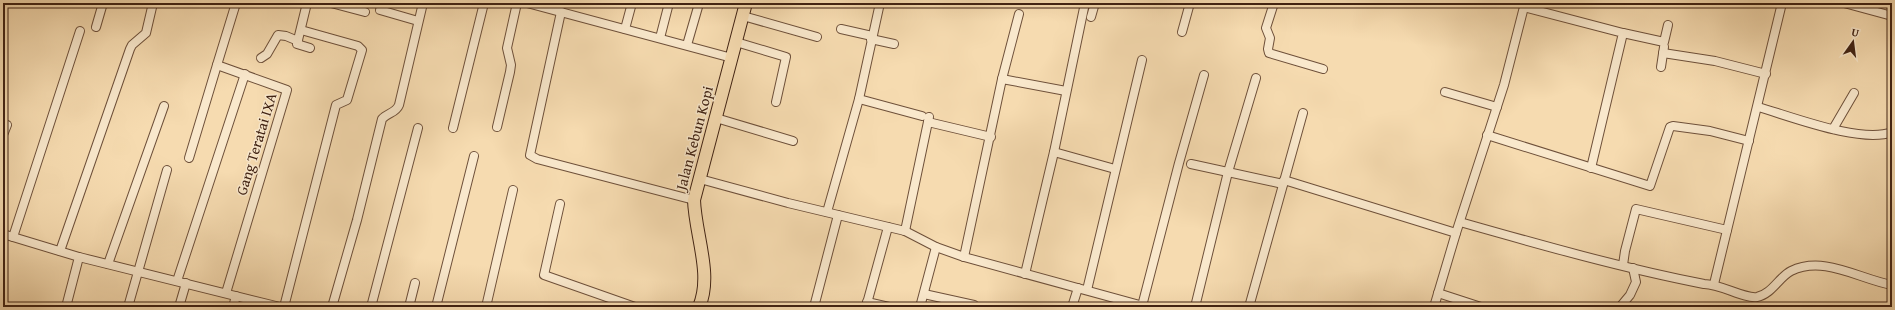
<svg xmlns="http://www.w3.org/2000/svg" width="1895" height="310" viewBox="0 0 1895 310" font-family="'Gentium Book Plus',serif">
<style>
.lines{fill:none;stroke-linecap:round;stroke-linejoin:round}
.street-casing{stroke:#6e503a;stroke-width:10}
.primary-casing{stroke:#402213;stroke-width:14}
.street{stroke:#f9e8cc;stroke-width:8}
.primary{stroke:#f6dbb0;stroke-width:12}
.labels{text-anchor:middle;dominant-baseline:central;stroke-width:3;stroke-linejoin:round;paint-order:stroke}
.street-label{font-size:15px;fill:#402213;stroke:#f9e8cc}
</style>
<rect width="100%" height="100%" fill="#f6dbb0"/>
<filter id="stains"><feTurbulence type="fractalNoise" baseFrequency=".005" numOctaves="4"/><feColorMatrix values="0 0 0 0 .2 0 0 0 0 .09 0 0 0 0 .02 0 0 0 .5 -.17"/></filter>
<radialGradient id="worn" r=".72"><stop offset=".6" stop-color="#630" stop-opacity="0"/><stop offset="1" stop-color="#630" stop-opacity=".3"/></radialGradient>
<g class="lines">
<defs>
<g id="street">
<polyline points="307,3 297,44 310,48"/>
<polyline points="331,3 365,12"/>
<polyline points="527,3 732,58"/>
<polyline points="1274,3 1266,28 1270,38 1268,49 1269,53 1323,69"/>
<polyline points="1844,3 1892,16"/>
<polyline points="1524,7 1623,33 1591,168"/>
<polyline points="380,10 418,21"/>
<polyline points="561,12 530,155 537,159 694,200"/>
<polyline points="743,16 817,37"/>
<polyline points="1091,17 1095,3"/>
<polyline points="96,27 103,3"/>
<polyline points="625,29 632,3"/>
<polyline points="841,29 872,36"/>
<polyline points="1182,32 1190,3"/>
<polyline points="1623,33 1664,42 1668,25"/>
<polyline points="660,38 669,3"/>
<polyline points="871,39 894,44"/>
<polyline points="736,42 786,57 776,102"/>
<polyline points="687,45 698,7"/>
<polyline points="1663,53 1715,61 1766,74"/>
<polyline points="261,58 267,54 278,35 286,36 298,41"/>
<polyline points="1661,67 1664,47"/>
<polyline points="1002,79 1066,91"/>
<polyline points="1445,92 1497,107"/>
<polyline points="859,99 922,116"/>
<path d="M1758 107C1790 116 1861 144 1892 132"/>
<polyline points="716,118 793,141"/>
<polyline points="928,122 991,137"/>
<polyline points="497,127 510,72 511,65 507,48 517,3"/>
<polyline points="453,128 484,3"/>
<polyline points="1833,129 1854,93"/>
<polyline points="3,135 7,125"/>
<polyline points="1487,135 1650,186 1670,127 1673,126 1710,131 1749,141"/>
<polyline points="1054,152 1115,169"/>
<polyline points="189,158 217,65"/>
<polyline points="1191,164 1283,184"/>
<polyline points="700,179 788,203 905,231 936,247 964,257 1147,307"/>
<polyline points="1284,180 1456,233"/>
<polyline points="560,204 544,275 635,307"/>
<polyline points="827,212 859,99 880,3"/>
<path d="M1460 222C1541 245 1622 268 1704 284 1721 284 1744 299 1757 297 1772 294 1779 277 1791 271 1824 255 1859 279 1892 285"/>
<polyline points="905,231 929,117"/>
<polyline points="3,234 79,257 280,307"/>
<polyline points="13,237 80,31"/>
<polyline points="60,251 130,49 132,45 146,33 153,3"/>
<polyline points="964,257 1002,79 1019,14"/>
<polyline points="108,264 164,106"/>
<polyline points="1623,265 1625,251 1636,209 1727,230"/>
<polyline points="1025,274 1054,152 1085,3"/>
<polyline points="177,281 245,74"/>
<polyline points="1714,284 1782,3"/>
<polyline points="1087,290 1142,60"/>
<polyline points="226,293 287,90 217,65 236,3"/>
<polyline points="1438,293 1481,307"/>
<polyline points="924,294 974,305"/>
<polyline points="867,302 889,307"/>
<polyline points="1142,306 1179,163 1204,75"/>
<polyline points="66,307 79,257"/>
<polyline points="128,307 167,170"/>
<polyline points="179,307 186,283"/>
<polyline points="233,307 236,296"/>
<polyline points="284,307 336,105 347,100 362,50 358,46 301,30"/>
<path d="M332 307 357 220 382 119C387 113 396 113 399 105L423 3"/>
<polyline points="371,307 418,128"/>
<polyline points="409,307 415,283"/>
<polyline points="436,307 474,156"/>
<polyline points="486,307 513,190"/>
<polyline points="814,307 838,215"/>
<polyline points="866,307 888,227"/>
<polyline points="920,307 936,247"/>
<polyline points="1072,307 1078,288"/>
<polyline points="1195,307 1228,172 1256,78"/>
<polyline points="1249,307 1303,113"/>
<polyline points="1434,307 1456,233 1504,85 1525,3"/>
<polyline points="1620,307 1630,295 1636,282 1633,268"/>
</g>
<path id="primary" d="M699 307C713 275 695 234 694 200L746 3"/>
</defs>
<use href="#street" class="street-casing"/>
<use href="#primary" class="primary-casing"/>
<use href="#street" class="street"/>
<use href="#primary" class="primary"/>
</g>
<g class="labels">
<g class="street-label">
<text transform="translate(694 138) rotate(-75)">Jalan Kebun Kopi</text>
<text transform="translate(256 144) rotate(-73)">Gang Teratai IXA</text>
</g>
</g>
<rect width="1895" height="310" fill="none" stroke="#f6dbb0" stroke-width="16"/>
<rect x="4" y="4" width="1887" height="302" fill="none" stroke="#402213" stroke-width="2"/>
<rect x="8" y="8" width="1879" height="294" fill="none" stroke="#402213"/>
<g transform="translate(1853 42) rotate(14)" stroke="#f9e8cc" stroke-width="3" paint-order="stroke">
<path d="M0-3L7 15L0 10L-7 15Z" fill="#402213"/>
<text y="-6" font-size="11" font-weight="bold" text-anchor="middle" fill="#402213">U</text>
</g>
<rect width="100%" height="100%" filter="url(#stains)"/>
<rect width="100%" height="100%" fill="url(#worn)"/>
</svg>
